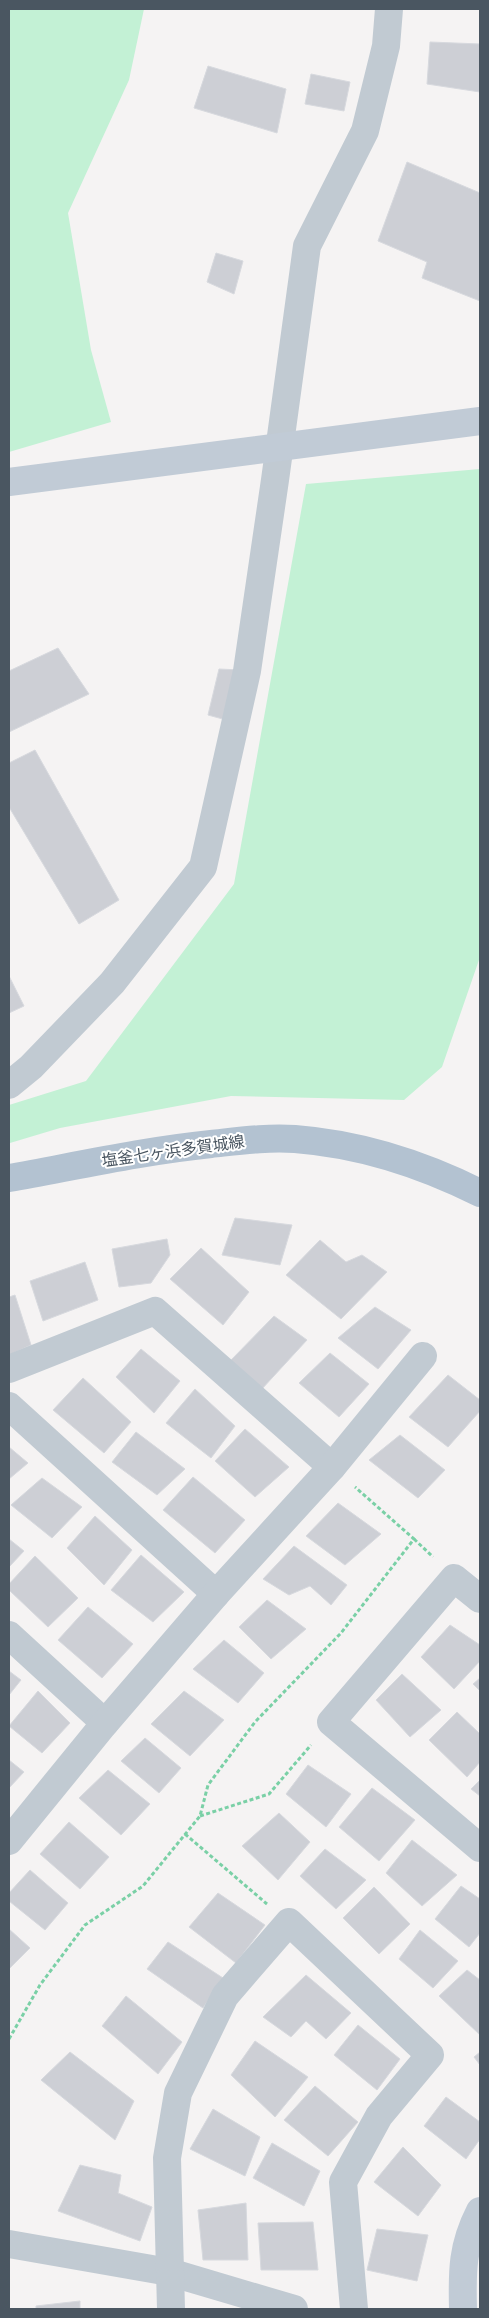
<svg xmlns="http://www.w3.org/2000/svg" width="489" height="2318" viewBox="0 0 489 2318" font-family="'DejaVu Sans','Noto Sans JP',sans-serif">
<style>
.green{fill:#c3f1d5}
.building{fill:#cdcfd5;stroke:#d7d9de}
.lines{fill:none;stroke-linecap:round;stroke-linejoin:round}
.path{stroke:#7ad0a6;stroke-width:3;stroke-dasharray:4 2.5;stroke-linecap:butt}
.street{stroke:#c1cad2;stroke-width:28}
.secondary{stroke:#c1cbd6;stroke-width:28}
.primary{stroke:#b3c2d1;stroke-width:28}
.labels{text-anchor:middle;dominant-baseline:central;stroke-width:4;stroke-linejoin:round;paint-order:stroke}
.street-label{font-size:16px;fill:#4a5661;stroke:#fff}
</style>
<rect width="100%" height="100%" fill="#f5f3f3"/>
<g class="green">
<polygon points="9,9 144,9 129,80 68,213 91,350 111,422 9,452"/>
<polygon points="480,469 480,957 442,1067 404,1100 231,1096 60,1128 10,1143 9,1105 86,1081 234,884 306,484"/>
</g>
<g class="building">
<polygon points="430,42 480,44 480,92 427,84"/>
<polygon points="208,66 286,89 277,133 194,108"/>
<polygon points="311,74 350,82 344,111 305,104"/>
<polygon points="407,162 480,193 480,301 422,278 427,262 378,241"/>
<polygon points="216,253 243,261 234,294 207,282"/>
<polygon points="58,648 89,694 9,732 9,671"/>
<polygon points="219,669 240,670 230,721 208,715"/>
<polygon points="35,750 119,900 79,924 9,807 9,763"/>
<polygon points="9,976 24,1006 9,1013"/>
<polygon points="235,1218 292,1225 280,1265 222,1255"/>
<polygon points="167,1239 170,1255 151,1283 119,1287 112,1249"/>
<polygon points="320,1240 346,1262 362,1255 387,1272 341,1319 286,1275"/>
<polygon points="201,1248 249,1292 223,1325 170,1279"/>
<polygon points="85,1262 98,1300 43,1321 30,1281"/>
<polygon points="15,1295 31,1345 9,1355 9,1297"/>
<polygon points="375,1307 411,1330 378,1369 338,1338"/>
<polygon points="274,1316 307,1340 261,1390 231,1360"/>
<polygon points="141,1349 180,1381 154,1413 116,1377"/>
<polygon points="330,1353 369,1384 339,1417 299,1383"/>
<polygon points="448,1375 480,1400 480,1411 448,1447 409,1417"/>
<polygon points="83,1378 131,1422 104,1453 53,1410"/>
<polygon points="195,1389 235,1426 211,1458 166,1423"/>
<polygon points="245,1429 289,1467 255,1497 215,1461"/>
<polygon points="136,1432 185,1469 157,1495 112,1462"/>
<polygon points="400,1435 445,1470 418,1498 369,1460"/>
<polygon points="9,1447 28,1463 9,1479"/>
<polygon points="193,1477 245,1520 215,1553 163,1510"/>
<polygon points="42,1478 82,1507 52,1538 11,1505"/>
<polygon points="338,1503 381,1534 345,1565 306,1536"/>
<polygon points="95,1516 132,1550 104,1585 67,1548"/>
<polygon points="9,1539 24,1551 9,1567"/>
<polygon points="294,1546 347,1585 331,1605 310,1586 289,1595 263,1579"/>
<polygon points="141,1555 184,1592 153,1622 111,1590"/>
<polygon points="35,1556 78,1598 48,1627 9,1590 9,1584"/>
<polygon points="267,1600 306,1629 271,1659 239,1627"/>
<polygon points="88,1607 133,1644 102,1678 58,1640"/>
<polygon points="450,1625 480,1645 480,1661 454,1689 421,1657"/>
<polygon points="224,1640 264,1673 238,1703 193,1669"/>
<polygon points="9,1671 21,1680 9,1695"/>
<polygon points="402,1674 441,1710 410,1737 376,1700"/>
<polygon points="480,1678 480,1691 473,1684"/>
<polygon points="38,1691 70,1723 42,1753 9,1726"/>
<polygon points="184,1691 224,1720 190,1756 151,1724"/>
<polygon points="457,1712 480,1734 480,1762 467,1777 429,1740"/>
<polygon points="145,1738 181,1768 159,1793 121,1761"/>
<polygon points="9,1760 24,1772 9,1788"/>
<polygon points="308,1765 351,1794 326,1827 286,1794"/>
<polygon points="108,1770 150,1804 121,1835 79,1798"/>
<polygon points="480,1780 480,1796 471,1789"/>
<polygon points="372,1788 415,1820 379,1861 339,1827"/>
<polygon points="279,1813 310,1842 278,1880 242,1846"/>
<polygon points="69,1822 109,1857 80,1889 40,1854"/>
<polygon points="412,1840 457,1875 422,1906 386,1873"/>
<polygon points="325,1849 366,1880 336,1909 300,1876"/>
<polygon points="30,1870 68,1903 45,1930 9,1901 9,1893"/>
<polygon points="461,1886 480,1899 480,1933 469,1947 435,1919"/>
<polygon points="374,1887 410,1924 379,1954 343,1918"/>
<polygon points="218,1893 265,1925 236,1963 189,1927"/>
<polygon points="9,1929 30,1948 9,1969"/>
<polygon points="420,1930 458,1961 433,1988 399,1959"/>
<polygon points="168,1942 223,1978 203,2008 147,1969"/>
<polygon points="467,1970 480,1980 480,2035 439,1996"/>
<polygon points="306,1975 351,2013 326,2039 306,2021 291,2037 263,2017"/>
<polygon points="126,1996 182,2042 158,2074 102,2026"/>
<polygon points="358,2025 400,2059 377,2090 334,2055"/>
<polygon points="255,2041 308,2077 275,2117 231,2075"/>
<polygon points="70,2052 134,2101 115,2140 41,2080"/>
<polygon points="480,2052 480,2065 474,2057"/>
<polygon points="315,2086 358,2122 328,2156 284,2120"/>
<polygon points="446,2097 480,2122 480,2139 466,2159 424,2126"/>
<polygon points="213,2109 260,2137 245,2176 190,2149"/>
<polygon points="272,2143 320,2171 304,2206 253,2178"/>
<polygon points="403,2147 441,2185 418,2216 374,2182"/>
<polygon points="80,2165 121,2175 118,2193 152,2207 140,2241 58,2211"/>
<polygon points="246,2203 248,2260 203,2260 198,2210"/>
<polygon points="313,2222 318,2270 261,2270 258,2223"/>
<polygon points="377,2229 428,2235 417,2281 367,2270"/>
<polygon points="80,2301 80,2309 36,2309 36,2306"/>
</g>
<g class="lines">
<g class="path">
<polyline points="414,1539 433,1557"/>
<polyline points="200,1816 269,1794 311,1745"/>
<polyline points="185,1834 267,1904"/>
<polyline points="9,2039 40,1985 85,1925 143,1886 200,1816 208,1785 255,1722 341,1633 414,1539 355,1487"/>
</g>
<g class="street">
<polyline points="9,1085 31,1067 112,983 203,867 247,671 275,480 307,246 365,131 386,46 389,9"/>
<polyline points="9,1369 155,1311 332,1467"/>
<polyline points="9,1406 216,1594"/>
<polyline points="480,1599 454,1578 331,1722 480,1848"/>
<polyline points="9,1635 105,1723"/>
<polyline points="9,1841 105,1723 216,1594 332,1467 423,1356"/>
<polyline points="9,2244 169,2272 294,2309"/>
<polyline points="171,2309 167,2158 178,2093 225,1996 289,1922 430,2055 379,2116 343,2182 354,2309"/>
</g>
<g class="secondary">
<polyline points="9,482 480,421"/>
<path d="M463 2309C462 2271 462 2246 480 2211"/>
</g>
<path class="primary" d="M9 1178C76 1166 143 1151 211 1144 239 1141 267 1137 295 1139 360 1144 422 1164 480 1193"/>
</g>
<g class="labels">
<g class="street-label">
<text transform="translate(173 1151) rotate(-8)">塩釜七ヶ浜多賀城線</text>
</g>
</g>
<rect width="489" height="2318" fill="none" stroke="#4a5661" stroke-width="20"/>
</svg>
